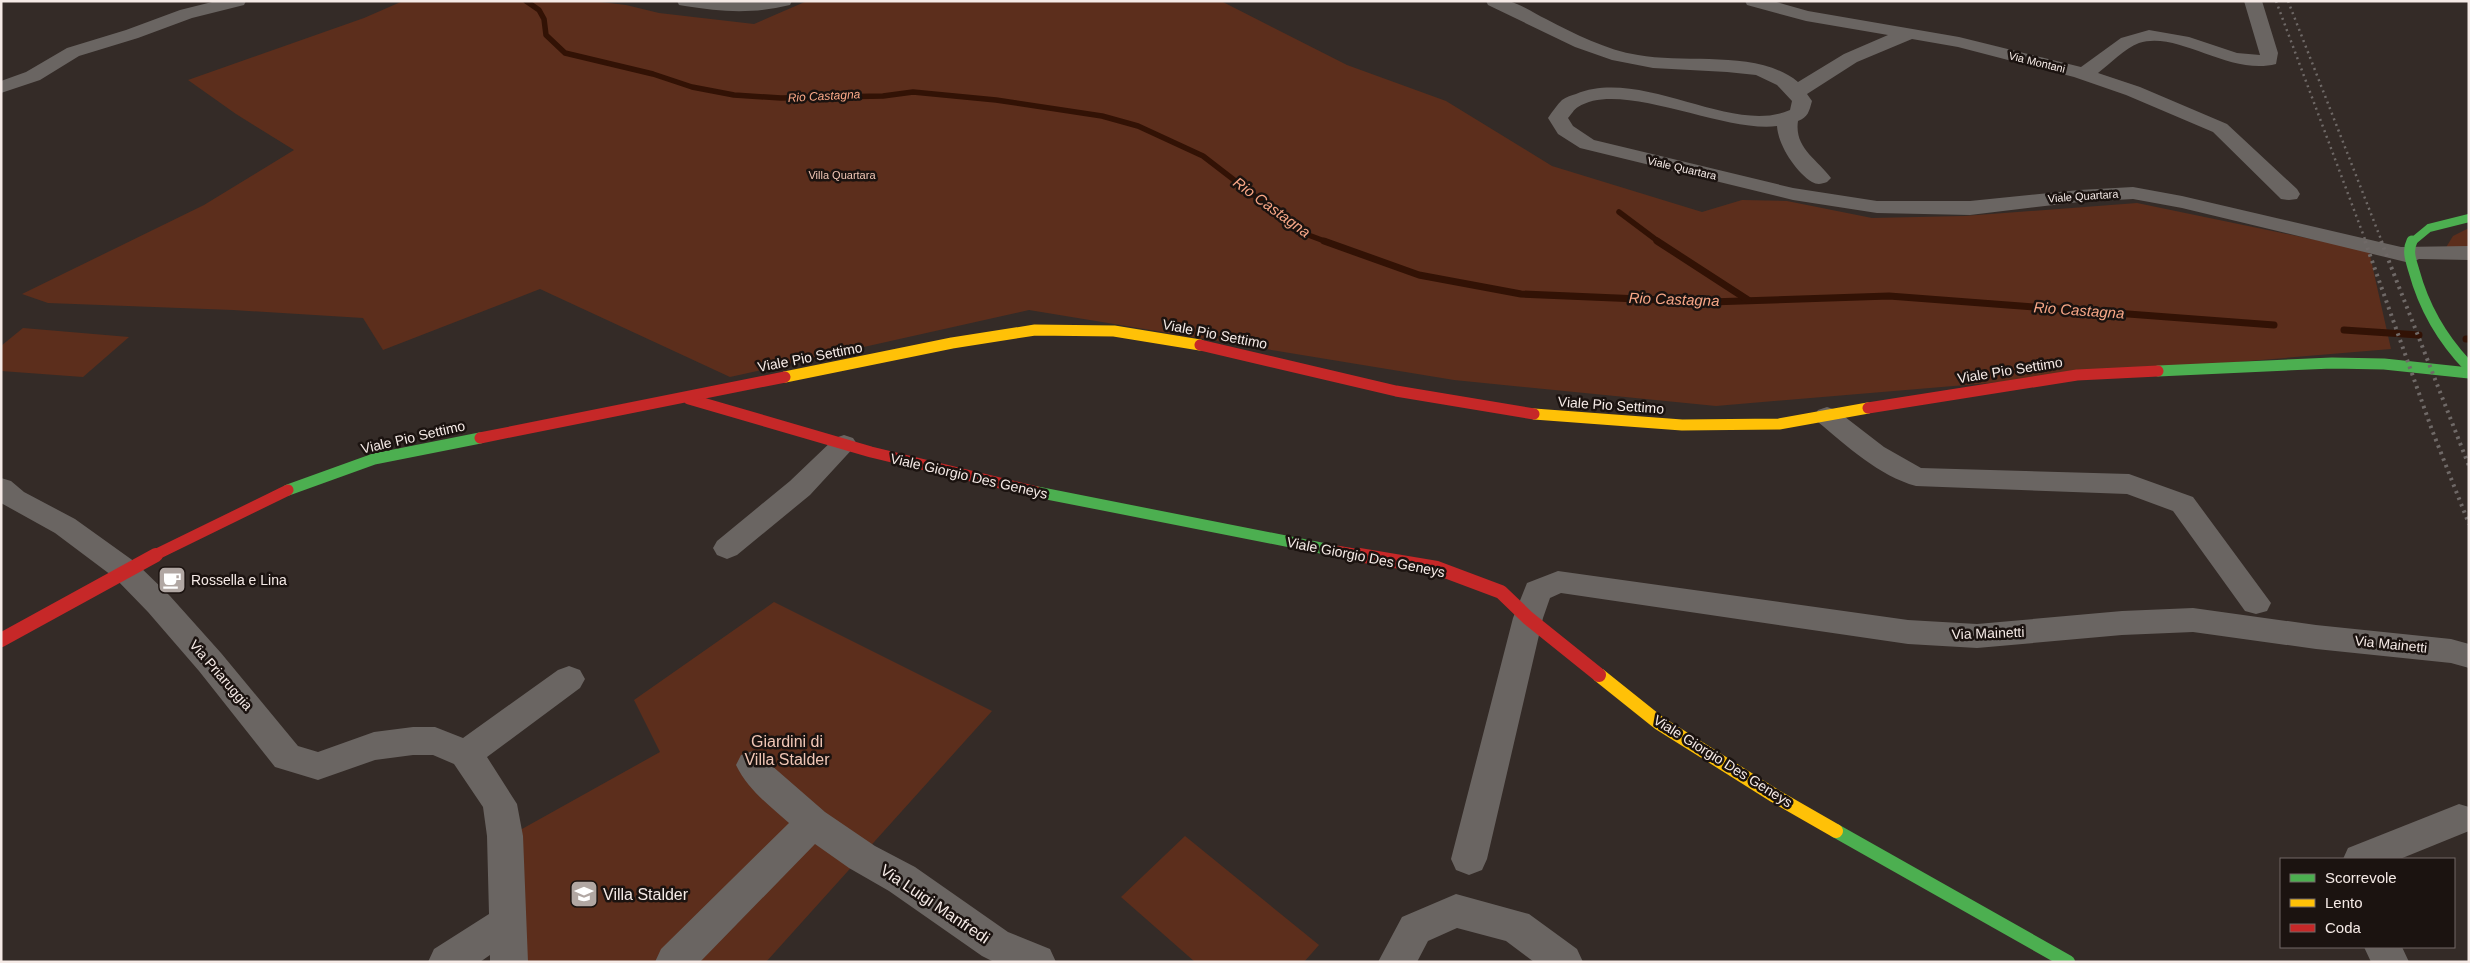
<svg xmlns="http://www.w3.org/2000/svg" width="2470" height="963" viewBox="0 0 2470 963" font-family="Helvetica,sans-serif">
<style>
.green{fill:#5c2e1c}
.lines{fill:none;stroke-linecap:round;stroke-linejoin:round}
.stream-far1{stroke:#321205;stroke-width:5.5}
.stream{stroke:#321205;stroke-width:7}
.street{fill:#6a6562;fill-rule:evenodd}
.fast-far2{stroke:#4caf50;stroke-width:8}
.fast-far1{stroke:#4caf50;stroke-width:11}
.fast{stroke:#4caf50;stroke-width:14}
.slow-far1{stroke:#ffc107;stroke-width:11}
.slow{stroke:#ffc107;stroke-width:14}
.jam-far1{stroke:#c62828;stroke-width:11}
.jam{stroke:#c62828;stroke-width:14}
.rail-far1{stroke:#6f6967;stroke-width:2.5;stroke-dasharray:2 4;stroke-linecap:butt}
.rail{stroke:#6f6967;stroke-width:4;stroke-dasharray:2.5 4.5;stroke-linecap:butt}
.labels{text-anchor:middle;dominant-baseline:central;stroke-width:5;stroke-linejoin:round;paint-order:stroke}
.far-street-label{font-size:11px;fill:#f5eae6;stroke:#1b1310}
.far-park-label{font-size:11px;fill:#f1c7b6;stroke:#1b1310}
.far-water-label{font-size:12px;font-style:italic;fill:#f8a787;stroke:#1b1310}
.street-label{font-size:14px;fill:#f5eae6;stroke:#1b1310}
.poi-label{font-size:14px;fill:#f5eae6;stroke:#1b1310;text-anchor:start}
.water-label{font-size:15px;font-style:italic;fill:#f8a787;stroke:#1b1310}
.near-park-label{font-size:16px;fill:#f1c7b6;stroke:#1b1310}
.near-poi-label{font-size:16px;fill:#f5eae6;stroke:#1b1310;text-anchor:start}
.near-street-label{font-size:16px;fill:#f5eae6;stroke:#1b1310}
</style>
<rect width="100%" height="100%" fill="#342b27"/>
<g class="green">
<polygon points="403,1 592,1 626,5 659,13 754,24 807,1 1221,1 1347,65 1446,101 1552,166 1702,212 1742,200 1787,201 1872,218 1964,216 2137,203 2369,251 2391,349 1716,406 1454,380 1029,310 730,377 540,289 383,350 363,318 233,310 48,303 22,294 204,205 294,150 236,114 188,80 364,18"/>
<polygon points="2469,228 2469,251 2445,249 2453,236"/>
<polygon points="23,328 129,337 83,377 1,371 1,346"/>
<polygon points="774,602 992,711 766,962 514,962 513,834 660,752 634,700"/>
<polygon points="1185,836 1319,945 1304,962 1195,962 1121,897"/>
</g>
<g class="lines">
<g class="stream-far1">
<polyline points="526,1 539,10 544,19 546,35 565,53 653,74 692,87 734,95 781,98 883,96 913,92 996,100 1102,116 1138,126 1203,156 1303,233 1327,242"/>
<polyline points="1619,212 1659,242"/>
</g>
<g class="stream">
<polyline points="1324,241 1419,275 1521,294 1710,302 1889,296 2274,325"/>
<polyline points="1657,241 1748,300"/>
<polyline points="2344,330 2419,335"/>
<polyline points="2466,339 2469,339"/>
</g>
<g class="street">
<polygon points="216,1 246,1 244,5 192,18 138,38 79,56 40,80 1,93 1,81 26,72 67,48 126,30 180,10"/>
<path d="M677 1H792L790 5C753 14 722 12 685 6L679 5Z"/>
<path d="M1486 1C1493 1 1501 0 1508 1 1521 4 1535 14 1546 19 1575 34 1606 50 1638 55 1687 64 1758 49 1798 82L1844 54 1888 35 1806 21 1747 5 1745 1H1773L1808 11 1959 37 2081 67 2121 38 2149 30 2189 37 2237 53 2260 55 2244 1H2262L2278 53 2276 64C2229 76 2178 30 2139 43 2124 49 2111 63 2098 73L2140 87 2227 124 2297 189 2300 194 2297 199 2289 200 2281 199 2213 132 2126 95 2074 77 1958 47 1912 39 1857 62 1807 94 1812 101C1809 112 1808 117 1798 121 1794 148 1817 159 1831 178L1827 182C1822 184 1817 185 1812 182 1796 172 1778 145 1777 126 1723 133 1620 79 1578 107 1574 109 1571 115 1568 118L1573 126 1594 140 1793 188 1877 201H1970L2079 190 2133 187 2182 196 2401 247 2469 246V260L2419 259 2410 263 2182 208 2133 199 2079 202 1970 215 1877 213 1793 200 1580 148 1558 134 1548 118C1552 112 1557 105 1562 100 1566 97 1572 95 1576 94 1642 67 1732 136 1790 110L1792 101 1777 85 1756 75 1727 72 1653 68 1612 60 1575 47 1488 5Z"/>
<path d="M1827 407 1836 410 1884 447 1921 468 2129 474 2193 497 2271 603 2267 611 2256 614 2245 611 2173 511 2127 494 1916 486C1879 476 1847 446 1818 422L1814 416 1818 410Z"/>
<polygon points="844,435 853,438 857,444 810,495 737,555 727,559 717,555 713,548 717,541 790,481 835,438"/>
<polygon points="1,478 11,481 24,492 75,519 135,562 170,596 221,653 298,746 318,752 374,732 413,727 435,727 463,738 558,670 569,666 580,670 585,679 580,688 487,757 517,804 523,836 528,962 490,962 490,955 480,962 428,962 434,949 489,914 487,836 483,807 454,764 433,755 413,755 375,760 318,780 275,767 199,671 148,612 115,578 55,533 1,503"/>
<polygon points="1558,571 1908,620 1977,624 2122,611 2193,608 2316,625 2451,639 2469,644 2469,668 2451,663 2316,649 2193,632 2122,635 1977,648 1908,644 1561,593 1550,598 1543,618 1487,859 1482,870 1469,875 1456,870 1451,859 1513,618 1527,583"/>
<path d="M753 751 765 755 771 765 825 812 875 846 915 867 1008 932 1050 949 1056 962H994L982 956 889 891 849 868 815 844 700 962H655L661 949 789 823C769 805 748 790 736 765L741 755Z"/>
<polygon points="2459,804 2469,807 2469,831 2400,859 2343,859 2348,848"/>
<polygon points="1456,894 1529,914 1577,949 1583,962 1534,962 1506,941 1457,928 1428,941 1417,962 1378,962 1402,917"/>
<polygon points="2364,947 2402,947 2409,962 2371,962"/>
</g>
<polyline class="fast-far2" points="2412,242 2429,228 2469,218"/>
<g class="fast-far1">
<path d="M2412 241C2407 251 2411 261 2414 271 2424 308 2442 339 2469 367"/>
<polyline points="2158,371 2332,363 2384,364 2469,373"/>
<polyline points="288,490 374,459 480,438"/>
<polyline points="1037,492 1336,551"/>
</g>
<polyline class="fast" points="1836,831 2068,962"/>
<g class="slow-far1">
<polyline points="785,377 952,343 1035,330 1114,331 1200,345"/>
<polyline points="1534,414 1682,425 1779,424 1868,408"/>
</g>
<polyline class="slow" points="1599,675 1659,723 1775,796 1836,831"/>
<g class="jam-far1">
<polyline points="1200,345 1396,391 1534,414"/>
<polyline points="689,399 871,452 1037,492"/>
<polyline points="1868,408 2077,375 2158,371"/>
<polyline points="480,438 785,377"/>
<polyline points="1336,551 1366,556"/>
<polyline points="153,556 288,490"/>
</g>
<g class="jam">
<polyline points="1359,555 1437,568 1501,592 1528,618 1599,675"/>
<polyline points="1,640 156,555"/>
</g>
<g class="rail-far1">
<polyline points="2276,1 2366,242"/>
<polyline points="2288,1 2382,242"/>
</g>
<g class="rail">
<polyline points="2365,241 2432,430 2469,524"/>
<polyline points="2381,241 2469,466"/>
</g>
</g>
<defs>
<symbol id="cafe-square" viewBox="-11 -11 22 22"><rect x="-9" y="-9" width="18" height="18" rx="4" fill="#b1a7a3" stroke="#1b1310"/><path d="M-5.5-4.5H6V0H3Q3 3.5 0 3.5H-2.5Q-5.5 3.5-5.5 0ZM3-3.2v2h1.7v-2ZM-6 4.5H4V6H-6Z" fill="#fff"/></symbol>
<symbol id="school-square" viewBox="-11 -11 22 22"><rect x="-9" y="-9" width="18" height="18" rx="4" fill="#b1a7a3" stroke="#1b1310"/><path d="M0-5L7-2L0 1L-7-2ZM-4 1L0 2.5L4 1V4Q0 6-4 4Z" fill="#fff"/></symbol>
</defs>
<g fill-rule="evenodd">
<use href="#cafe-square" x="156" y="564" width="32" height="32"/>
<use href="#school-square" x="568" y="878" width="32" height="32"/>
</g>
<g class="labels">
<g class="far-street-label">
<text transform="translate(2037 62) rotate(14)">Via Montani</text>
<text transform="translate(1682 168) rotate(13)">Viale Quartara</text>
<text transform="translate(2083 196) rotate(-4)">Viale Quartara</text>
</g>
<g class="far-park-label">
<text x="842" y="175">Villa Quartara</text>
</g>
<g class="far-water-label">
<text transform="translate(824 96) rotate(-3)">Rio Castagna</text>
</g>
<g class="street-label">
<text transform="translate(1215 334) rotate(11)">Viale Pio Settimo</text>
<text transform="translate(810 357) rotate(-11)">Viale Pio Settimo</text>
<text transform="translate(2010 370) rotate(-9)">Viale Pio Settimo</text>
<text transform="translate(1611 405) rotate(4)">Viale Pio Settimo</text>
<text transform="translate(413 437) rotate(-13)">Viale Pio Settimo</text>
<text transform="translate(969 476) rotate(13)">Viale Giorgio Des Geneys</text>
<text transform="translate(1366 557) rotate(11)">Viale Giorgio Des Geneys</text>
<text transform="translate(1988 633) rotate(-2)">Via Mainetti</text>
<text transform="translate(2391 644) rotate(6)">Via Mainetti</text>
<text transform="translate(221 675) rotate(49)">Via Priaruggia</text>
<text transform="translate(1723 761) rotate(32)">Viale Giorgio Des Geneys</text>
</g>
<g class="poi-label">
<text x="191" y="580">Rossella e Lina</text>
</g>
<g class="water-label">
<text transform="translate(1272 207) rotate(36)">Rio Castagna</text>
<text transform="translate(1674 299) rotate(2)">Rio Castagna</text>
<text transform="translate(2079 310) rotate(4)">Rio Castagna</text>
</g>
<g class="near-park-label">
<text x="787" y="741">Giardini di<tspan x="787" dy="18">Villa Stalder</tspan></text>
</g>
<g class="near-poi-label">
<text x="603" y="894">Villa Stalder</text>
</g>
<g class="near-street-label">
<text transform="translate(935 904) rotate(34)">Via Luigi Manfredi</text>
</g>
</g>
<rect width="2470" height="963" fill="none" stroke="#f5eae6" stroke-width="5"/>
<rect x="2280" y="858" width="175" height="90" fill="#1b1310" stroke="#726966"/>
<rect x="2290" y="874" width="25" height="8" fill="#4caf50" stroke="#726966"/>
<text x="2325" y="883" font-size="15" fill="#f5eae6">Scorrevole</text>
<rect x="2290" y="899" width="25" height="8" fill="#ffc107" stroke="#726966"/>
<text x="2325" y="908" font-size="15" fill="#f5eae6">Lento</text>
<rect x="2290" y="924" width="25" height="8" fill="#c62828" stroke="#726966"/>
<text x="2325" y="933" font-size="15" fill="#f5eae6">Coda</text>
</svg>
